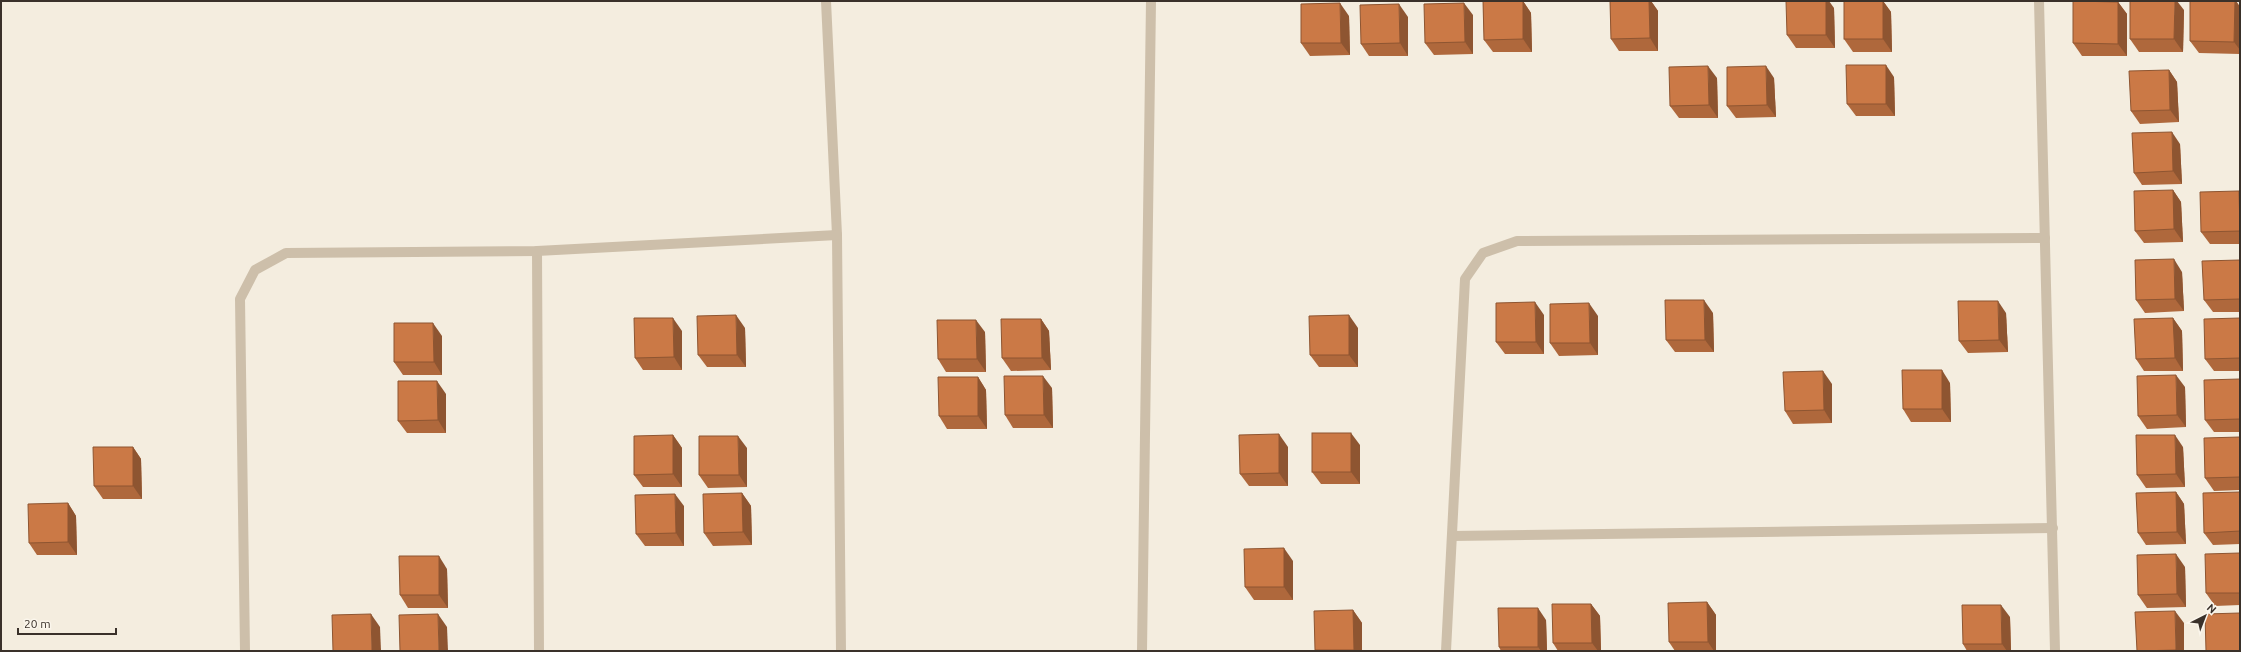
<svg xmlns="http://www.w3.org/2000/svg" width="2241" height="652" viewBox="0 0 2241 652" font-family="Ubuntu,sans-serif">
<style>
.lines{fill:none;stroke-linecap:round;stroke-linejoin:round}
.minor{stroke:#cdbfaa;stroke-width:10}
.wall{fill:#af683c}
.shaded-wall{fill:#8e5531}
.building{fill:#cb7946;stroke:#8e5531}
</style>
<rect width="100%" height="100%" fill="#f4eddf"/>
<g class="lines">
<g class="minor">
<polyline points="826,1 837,235 841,651"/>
<polyline points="2039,1 2055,651"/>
<polyline points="537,251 539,651"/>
<polyline points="1452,536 2053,528"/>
<polyline points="245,651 240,299 255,270 286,253 537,251 837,235"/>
<polyline points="1142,651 1151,1"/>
<polyline points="1446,651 1465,279 1483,253 1517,241 2045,238"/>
</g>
</g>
<g class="wall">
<polygon points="1483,1 1523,1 1531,13 1532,52 1493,52 1484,40"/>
<polygon points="1610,1 1651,1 1658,11 1658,51 1619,51 1611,39"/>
<polygon points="1844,1 1883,1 1891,12 1892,52 1853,52 1844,39"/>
<polygon points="2190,1 2236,1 2240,7 2240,54 2199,53 2190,41"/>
<polygon points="2118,2 2127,14 2127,56 2082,56 2073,43"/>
<polygon points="1834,8 1835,48 1796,48 1787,35"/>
<polygon points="2184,10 2183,52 2139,52 2130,39"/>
<polygon points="1473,15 1473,54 1434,55 1425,43"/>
<polygon points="1349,16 1350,55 1310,56 1301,43"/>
<polygon points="1408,17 1408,56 1369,56 1361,44"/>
<polygon points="2169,70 2177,82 2179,122 2140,124 2131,111"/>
<polygon points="1894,77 1895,116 1856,116 1847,104"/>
<polygon points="1717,78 1718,118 1679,118 1670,106"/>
<polygon points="1774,78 1776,117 1736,118 1727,106"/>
<polygon points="2180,144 2182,184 2142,185 2134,173"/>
<polygon points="2173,190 2181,202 2183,242 2144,243 2135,231"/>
<polygon points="2240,192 2240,244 2210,244 2201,232"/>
<polygon points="2240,260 2240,312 2213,312 2204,300"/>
<polygon points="2182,272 2184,311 2145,313 2136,300"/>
<polygon points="1713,313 1714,352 1675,352 1666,340"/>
<polygon points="2006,313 2008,352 1968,353 1959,341"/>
<polygon points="1544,315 1544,354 1505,354 1496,342"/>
<polygon points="1598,316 1598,355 1559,356 1550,343"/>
<polygon points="2173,318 2182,331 2183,371 2144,371 2136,359"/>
<polygon points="2240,318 2240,371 2214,371 2205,359"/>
<polygon points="1041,319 1049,331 1051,370 1011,371 1002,358"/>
<polygon points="745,328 746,367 707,367 698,355"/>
<polygon points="1358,328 1358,367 1319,367 1310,355"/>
<polygon points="682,331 682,370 643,370 635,358"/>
<polygon points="985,332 986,372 946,372 938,359"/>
<polygon points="442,336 442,375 403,375 394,362"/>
<polygon points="978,377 986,390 987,429 947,429 939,416"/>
<polygon points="2240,379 2240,432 2214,432 2205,420"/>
<polygon points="1950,383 1951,422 1911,422 1903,409"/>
<polygon points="1832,384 1832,423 1793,424 1785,411"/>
<polygon points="2185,387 2186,427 2147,429 2138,416"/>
<polygon points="1052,388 1053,428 1013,428 1005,415"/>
<polygon points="446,394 446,433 407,433 398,421"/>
<polygon points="673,435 682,448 682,487 643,487 634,475"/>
<polygon points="2240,437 2240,490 2214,491 2205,478"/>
<polygon points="1360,445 1360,484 1321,484 1312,472"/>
<polygon points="133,447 141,459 142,499 103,499 94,486"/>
<polygon points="1288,447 1288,486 1249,486 1240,474"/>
<polygon points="2183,447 2185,487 2146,488 2137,475"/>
<polygon points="747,448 747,487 708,488 699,475"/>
<polygon points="2176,492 2184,504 2186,544 2146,545 2138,533"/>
<polygon points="2240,492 2240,544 2213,545 2204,533"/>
<polygon points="742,493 751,506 752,545 713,546 704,533"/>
<polygon points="68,503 76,516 77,555 37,555 29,543"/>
<polygon points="684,506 684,546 645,546 636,534"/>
<polygon points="2240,553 2240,605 2215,606 2206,593"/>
<polygon points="1293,561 1293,600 1254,600 1245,587"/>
<polygon points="2185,567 2186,607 2147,608 2138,595"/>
<polygon points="447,569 448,608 408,608 400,595"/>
<polygon points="1707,602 1716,615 1716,651 1675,651 1669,642"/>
<polygon points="1591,604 1600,616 1601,651 1558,651 1553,643"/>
<polygon points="1353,610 1362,623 1362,651 1315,651 1315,650"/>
<polygon points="2010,617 2011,651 1967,651 1963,644"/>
<polygon points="1546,620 1547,651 1501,651 1499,647"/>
</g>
<g class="shaded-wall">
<polygon points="1523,1 1531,13 1532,52 1523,39"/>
<polygon points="1649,1 1651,1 1658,11 1658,51 1650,38"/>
<polygon points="1826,1 1829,1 1834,8 1835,48 1826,35"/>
<polygon points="1883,1 1891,12 1892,52 1883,39"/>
<polygon points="2175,1 2177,1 2184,10 2183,52 2174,39"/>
<polygon points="2235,1 2236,1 2240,7 2240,50 2234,42"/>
<polygon points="2118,2 2127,14 2127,56 2118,44"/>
<polygon points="1340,3 1349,16 1350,55 1341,43"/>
<polygon points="1464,3 1473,15 1473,54 1465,42"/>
<polygon points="1399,4 1408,17 1408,56 1400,43"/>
<polygon points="1886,65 1894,77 1895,116 1886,104"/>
<polygon points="1708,66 1717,78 1718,118 1709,105"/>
<polygon points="1766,66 1774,78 1776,117 1767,105"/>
<polygon points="2169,70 2177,82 2179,122 2170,110"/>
<polygon points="2172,132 2180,144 2182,184 2173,171"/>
<polygon points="2173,190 2181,202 2183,242 2174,229"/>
<polygon points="2239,191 2240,192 2240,220"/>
<polygon points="2174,259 2182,272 2184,311 2175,299"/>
<polygon points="1704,300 1713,313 1714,352 1705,340"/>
<polygon points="1998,301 2006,313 2008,352 1999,340"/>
<polygon points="1535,302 1544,315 1544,354 1536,342"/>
<polygon points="1589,303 1598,316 1598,355 1590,343"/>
<polygon points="736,315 745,328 746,367 737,355"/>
<polygon points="1349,315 1358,328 1358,367 1349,355"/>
<polygon points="673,318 682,331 682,370 674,357"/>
<polygon points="2173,318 2182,331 2183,371 2175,358"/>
<polygon points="1041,319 1049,331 1051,370 1042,358"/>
<polygon points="976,320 985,332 986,372 977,359"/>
<polygon points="433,323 442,336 442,375 434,362"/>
<polygon points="1942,370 1950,383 1951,422 1942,409"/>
<polygon points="1823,371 1832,384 1832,423 1824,410"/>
<polygon points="2176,375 2185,387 2186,427 2177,415"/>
<polygon points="1043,376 1052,388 1053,428 1044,415"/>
<polygon points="978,377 986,390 987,429 978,416"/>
<polygon points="437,381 446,394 446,433 438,420"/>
<polygon points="1351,433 1360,445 1360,484 1351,472"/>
<polygon points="1279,434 1288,447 1288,486 1279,473"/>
<polygon points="673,435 682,448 682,487 673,474"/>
<polygon points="2175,435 2183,447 2185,487 2176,474"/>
<polygon points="738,436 747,448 747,487 739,475"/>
<polygon points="133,447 141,459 142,499 133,486"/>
<polygon points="2176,492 2184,504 2186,544 2177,532"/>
<polygon points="742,493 751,506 752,545 743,532"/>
<polygon points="675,494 684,506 684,546 676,533"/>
<polygon points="68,503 76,516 77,555 68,542"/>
<polygon points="1284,548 1293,561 1293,600 1284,587"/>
<polygon points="2176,554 2185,567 2186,607 2177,594"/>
<polygon points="439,556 447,569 448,608 439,595"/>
<polygon points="1707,602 1716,615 1716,651 1714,651 1708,642"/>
<polygon points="1591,604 1600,616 1601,651 1598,651 1592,643"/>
<polygon points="2001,605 2010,617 2011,651 2007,651 2002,644"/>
<polygon points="1538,608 1546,620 1547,651 1541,651 1538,647"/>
<polygon points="1353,610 1362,623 1362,651 1355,651 1354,650"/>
<polygon points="2175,611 2184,623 2184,651 2176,650"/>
<polygon points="371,614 380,627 381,651 372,651"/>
<polygon points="438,614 447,627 448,651 439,651"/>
</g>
<g class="building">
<polygon points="1483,1 1523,1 1523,39 1484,40"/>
<polygon points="1610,1 1649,1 1650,38 1611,39"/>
<polygon points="1786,1 1826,1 1826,35 1787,35"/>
<rect x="1844" y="1" width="39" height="38"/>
<polygon points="2073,1 2118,2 2118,44 2073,43"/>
<polygon points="2130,1 2175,1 2174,39 2130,39"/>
<polygon points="2190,1 2235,1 2234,42 2190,41"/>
<polygon points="1340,3 1341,43 1301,43 1301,4"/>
<polygon points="1464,3 1465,42 1425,43 1424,4"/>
<polygon points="1399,4 1400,43 1361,44 1360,5"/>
<polygon points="1846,65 1886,65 1886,104 1847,104"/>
<polygon points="1708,66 1709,105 1670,106 1669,67"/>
<polygon points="1766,66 1767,105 1727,106 1727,67"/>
<polygon points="2169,70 2170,110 2131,111 2129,71"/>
<polygon points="2172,132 2173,171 2134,173 2132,133"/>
<polygon points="2173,190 2174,229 2135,231 2134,191"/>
<polygon points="2239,191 2240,231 2201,232 2200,192"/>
<polygon points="2174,259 2175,299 2136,300 2135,260"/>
<polygon points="2240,260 2240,299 2204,300 2202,261"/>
<polygon points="1665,300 1704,300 1705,340 1666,340"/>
<polygon points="1958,301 1998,301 1999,340 1959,341"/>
<polygon points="1535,302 1536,342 1496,342 1496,303"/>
<polygon points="1589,303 1590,343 1550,343 1550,304"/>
<polygon points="736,315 737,355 698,355 697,316"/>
<polygon points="1349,315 1349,355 1310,355 1309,316"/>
<polygon points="634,318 673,318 674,357 635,358"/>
<polygon points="2173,318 2175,358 2136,359 2134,319"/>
<polygon points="2240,318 2240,358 2205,359 2204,319"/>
<polygon points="1001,319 1041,319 1042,358 1002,358"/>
<polygon points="937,320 976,320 977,359 938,359"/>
<polygon points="394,323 433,323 434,362 394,362"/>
<polygon points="1902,370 1942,370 1942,409 1903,409"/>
<polygon points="1823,371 1824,410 1785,411 1783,372"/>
<polygon points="2176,375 2177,415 2138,416 2137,376"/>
<polygon points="1004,376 1043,376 1044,415 1005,415"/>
<polygon points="938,377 978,377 978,416 939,416"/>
<polygon points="2240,379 2240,419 2205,420 2204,380"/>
<polygon points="398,381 437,381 438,420 398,421"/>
<rect x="1312" y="433" width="39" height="39"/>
<polygon points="1279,434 1279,473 1240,474 1239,435"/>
<polygon points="673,435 673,474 634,475 634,436"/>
<polygon points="2136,435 2175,435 2176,474 2137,475"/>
<polygon points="699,436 738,436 739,475 699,475"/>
<polygon points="2240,437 2240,477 2205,478 2204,438"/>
<polygon points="93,447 133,447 133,486 94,486"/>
<polygon points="2176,492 2177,532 2138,533 2136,493"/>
<polygon points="2240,492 2240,531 2204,533 2203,493"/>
<polygon points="742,493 743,532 704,533 703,494"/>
<polygon points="675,494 676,533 636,534 635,495"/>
<polygon points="68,503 68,542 29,543 28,504"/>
<polygon points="1284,548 1284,587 1245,587 1244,549"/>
<polygon points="2240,553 2240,593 2206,593 2205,554"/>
<polygon points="2176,554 2177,594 2138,595 2137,555"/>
<polygon points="399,556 439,556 439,595 400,595"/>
<polygon points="1707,602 1708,642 1669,642 1668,603"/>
<polygon points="1552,604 1591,604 1592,643 1553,643"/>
<polygon points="1962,605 2001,605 2002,644 1963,644"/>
<polygon points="1498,608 1538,608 1538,647 1499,647"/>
<polygon points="1353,610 1354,650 1315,650 1314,611"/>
<polygon points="2175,611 2176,650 2137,651 2135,612"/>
<polygon points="2240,613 2240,651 2206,651 2205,614"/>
<polygon points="371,614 372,651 333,651 332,615"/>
<polygon points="438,614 439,651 400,651 399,615"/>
</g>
<rect width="2241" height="652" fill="none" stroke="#3a312a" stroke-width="4"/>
<g transform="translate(2205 616) rotate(42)" stroke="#fbf6ec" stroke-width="3" paint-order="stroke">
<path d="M0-3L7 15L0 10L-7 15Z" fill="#3a312a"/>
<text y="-6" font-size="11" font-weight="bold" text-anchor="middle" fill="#3a312a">N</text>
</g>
<path d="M18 628v6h98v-6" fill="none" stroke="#3a312a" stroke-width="2"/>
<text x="24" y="628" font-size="12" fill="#3a312a" stroke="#fbf6ec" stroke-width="3" paint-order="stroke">20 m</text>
</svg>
